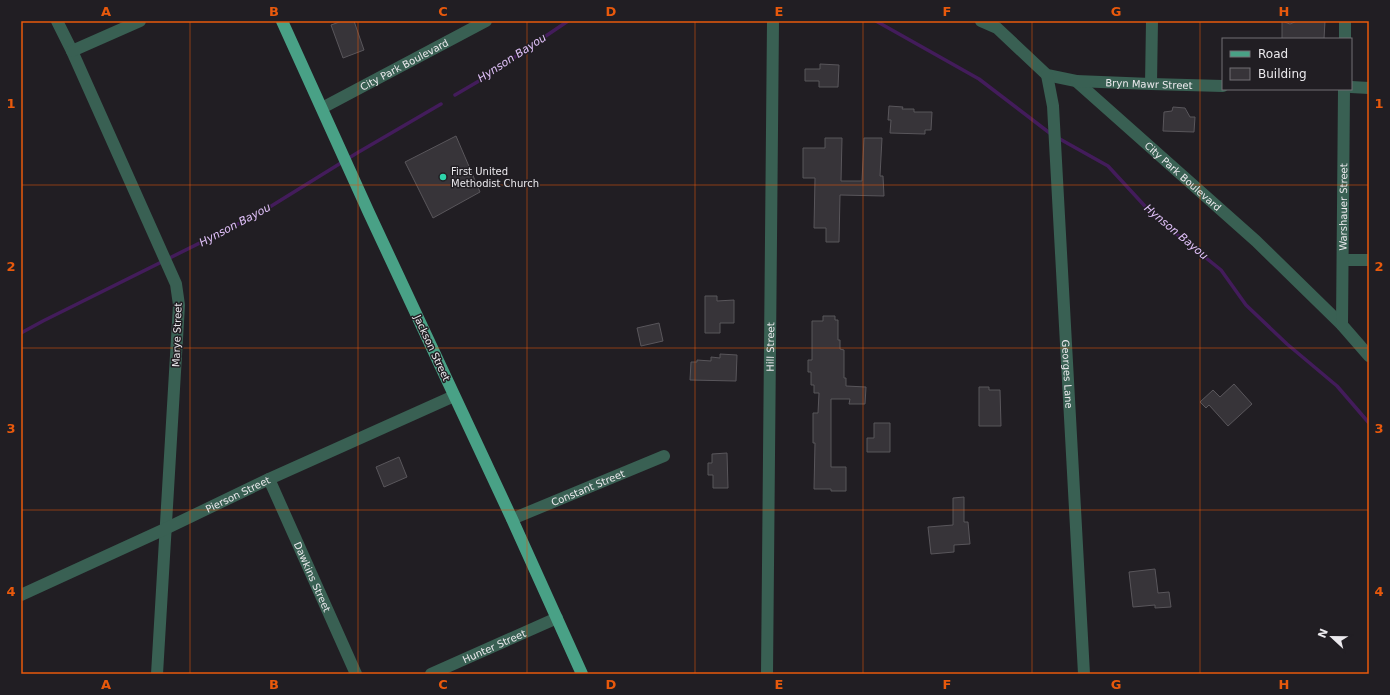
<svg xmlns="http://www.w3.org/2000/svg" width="1390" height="695" viewBox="0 0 1390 695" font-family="'DejaVu Sans',sans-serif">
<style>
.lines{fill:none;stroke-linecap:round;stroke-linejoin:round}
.stream{stroke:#431c5b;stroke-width:3.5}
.building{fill:#373439;stroke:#59565b}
.minor{stroke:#396053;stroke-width:12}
.major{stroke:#49a186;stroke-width:12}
.grid{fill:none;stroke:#e8590c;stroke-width:1;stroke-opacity:0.55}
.poi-dot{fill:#2ed4ab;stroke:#211e23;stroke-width:1.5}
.labels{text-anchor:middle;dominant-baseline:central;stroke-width:3;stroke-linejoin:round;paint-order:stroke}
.street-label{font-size:10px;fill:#ebe9ed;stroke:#211e23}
.poi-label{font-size:10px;fill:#ebe9ed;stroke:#211e23;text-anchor:start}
.water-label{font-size:11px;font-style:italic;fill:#e1c1fa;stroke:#211e23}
.neatline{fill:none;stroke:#e8590c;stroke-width:1.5}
.grid-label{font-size:13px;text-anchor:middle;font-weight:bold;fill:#e8590c}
</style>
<rect width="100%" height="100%" fill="#211e23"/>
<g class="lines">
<g class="stream">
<polyline points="876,21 979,79 1051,134"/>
<polyline points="455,95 484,78 568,21"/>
<polyline points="1058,138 1108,166 1154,216 1221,270 1246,305 1287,344 1337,386 1369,423"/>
<polyline points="21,333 43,321 260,213 357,153 441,104"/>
</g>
</g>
<g class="building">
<polygon points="342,21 354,21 364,50 343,58 331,25"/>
<polygon points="1282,21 1290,24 1297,21 1325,21 1324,39 1282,39"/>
<polygon points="820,64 839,65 838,87 819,87 819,81 805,81 805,69 820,69"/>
<polygon points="889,106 903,107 902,109 914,109 914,112 932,112 931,130 925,130 925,134 890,133 891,120 888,120"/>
<polygon points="1173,107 1185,108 1190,117 1195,117 1194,132 1163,131 1164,112 1172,111"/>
<polygon points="456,136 480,192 433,218 405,162"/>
<polygon points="825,138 842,138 841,181 862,181 864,138 882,138 880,176 883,176 884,196 840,195 839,242 826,242 826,228 814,228 815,178 803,178 803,148 825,148"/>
<polygon points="705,296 717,296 717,301 734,300 734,323 720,323 720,333 705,333"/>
<polygon points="823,316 835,316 835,320 838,320 838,340 840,340 840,349 844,350 844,378 846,378 846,386 866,387 865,404 849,404 850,399 831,399 831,467 846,467 846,491 831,491 831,489 814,489 815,443 813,443 813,413 818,413 819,393 814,393 814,385 811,385 811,372 808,372 808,360 812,360 812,321 823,321"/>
<polygon points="659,323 663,341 641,346 637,328"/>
<polygon points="720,354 737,355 736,381 690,380 691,362 697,362 697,360 711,361 711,357 720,358"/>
<polygon points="1234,384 1252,404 1228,426 1209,405 1206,408 1200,402 1213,390 1220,397"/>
<polygon points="979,387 989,387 989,390 1000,390 1001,426 979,426"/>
<polygon points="874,423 890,423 890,452 867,452 867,438 874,438"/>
<polygon points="727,453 728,488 713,488 713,475 708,475 708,463 712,463 712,454"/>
<polygon points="399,457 407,477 384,487 376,467"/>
<polygon points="964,497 964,522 968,522 970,544 954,545 954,552 931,554 928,527 953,525 953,498"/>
<polygon points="1155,569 1158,593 1169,592 1171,607 1155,608 1155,605 1133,607 1129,572"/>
</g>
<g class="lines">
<g class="minor">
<polyline points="57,21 72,51 176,284 179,305 157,674"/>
<path id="s1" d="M981 21 997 28 1047 75 1076 81 1256 241 1342 325 1369 356"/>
<polyline points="1345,39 1345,21"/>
<polyline points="72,51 140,21"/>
<path id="s2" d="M1047 75 1053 106 1084 674"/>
<path id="s3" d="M1076 81 1151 84 1223 86"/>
<polyline points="1151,84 1152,21"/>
<polyline points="1351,87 1369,88"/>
<path id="s4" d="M322 108 486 21"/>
<polyline points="1343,260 1369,260"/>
<path id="s5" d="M1342 325 1344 89"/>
<path id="s6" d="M269 479 356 674"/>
<path id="s7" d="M512 519 664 456"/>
<path id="s8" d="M21 595 165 529 269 479 454 396"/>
<path id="s9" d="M431 674 557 618"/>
<path id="s10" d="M767 674 773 21"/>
</g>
<polyline class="major" points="282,21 369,213 512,519 582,674"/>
</g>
<path class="grid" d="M190 21V674M358 21V674M527 21V674M695 21V674M863 21V674M1032 21V674M1200 21V674M21 185H1369M21 348H1369M21 510H1369"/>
<circle class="poi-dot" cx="443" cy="177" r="4"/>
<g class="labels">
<g class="street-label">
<text stroke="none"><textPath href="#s4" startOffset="93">City Park Boulevard</textPath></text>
<text stroke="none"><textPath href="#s3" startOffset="73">Bryn Mawr Street</textPath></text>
<text stroke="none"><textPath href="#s1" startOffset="259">City Park Boulevard</textPath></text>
<text stroke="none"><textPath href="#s5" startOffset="118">Warshauer Street</textPath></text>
<text transform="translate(177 335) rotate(-88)">Marye Street</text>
<text transform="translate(432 348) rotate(65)">Jackson Street</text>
<text stroke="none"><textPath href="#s10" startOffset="327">Hill Street</textPath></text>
<text stroke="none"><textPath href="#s2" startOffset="300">Georges Lane</textPath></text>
<text stroke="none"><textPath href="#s7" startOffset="82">Constant Street</textPath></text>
<text stroke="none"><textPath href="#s8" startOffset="239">Pierson Street</textPath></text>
<text stroke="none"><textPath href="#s6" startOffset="107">Dawkins Street</textPath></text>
<text stroke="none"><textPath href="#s9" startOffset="69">Hunter Street</textPath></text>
</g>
<g class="poi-label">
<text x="451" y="171">First United<tspan x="451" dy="12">Methodist Church</tspan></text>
</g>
<g class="water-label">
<text transform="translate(512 58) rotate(-33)">Hynson Bayou</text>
<text transform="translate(235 225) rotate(-28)">Hynson Bayou</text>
<text transform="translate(1176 232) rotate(40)">Hynson Bayou</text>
</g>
</g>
<rect width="1390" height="695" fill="none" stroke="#211e23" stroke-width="44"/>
<rect x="1222" y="38" width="130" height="52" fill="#211e23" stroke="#726f74"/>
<rect x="1230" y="51" width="20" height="6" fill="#49a186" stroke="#726f74"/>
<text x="1258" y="58" font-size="12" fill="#ebe9ed">Road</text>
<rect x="1230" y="68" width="20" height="12" fill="#373439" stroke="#726f74"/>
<text x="1258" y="78" font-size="12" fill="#ebe9ed">Building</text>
<g transform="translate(1332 637) rotate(292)" stroke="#211e23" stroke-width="3" paint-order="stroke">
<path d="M0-3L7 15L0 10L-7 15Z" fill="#ebe9ed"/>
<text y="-6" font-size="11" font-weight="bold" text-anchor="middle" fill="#ebe9ed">N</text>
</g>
<rect x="22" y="22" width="1346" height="651" class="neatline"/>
<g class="grid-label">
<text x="106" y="16">A</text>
<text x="274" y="16">B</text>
<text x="443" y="16">C</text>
<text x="611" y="16">D</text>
<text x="779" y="16">E</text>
<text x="947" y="16">F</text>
<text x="1116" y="16">G</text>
<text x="1284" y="16">H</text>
<text x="11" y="108">1</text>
<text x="1379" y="108">1</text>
<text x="11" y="271">2</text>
<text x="1379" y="271">2</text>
<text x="11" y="433">3</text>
<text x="1379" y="433">3</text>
<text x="11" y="596">4</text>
<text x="1379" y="596">4</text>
<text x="106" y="689">A</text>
<text x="274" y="689">B</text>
<text x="443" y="689">C</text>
<text x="611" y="689">D</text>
<text x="779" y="689">E</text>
<text x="947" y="689">F</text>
<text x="1116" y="689">G</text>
<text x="1284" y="689">H</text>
</g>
</svg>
